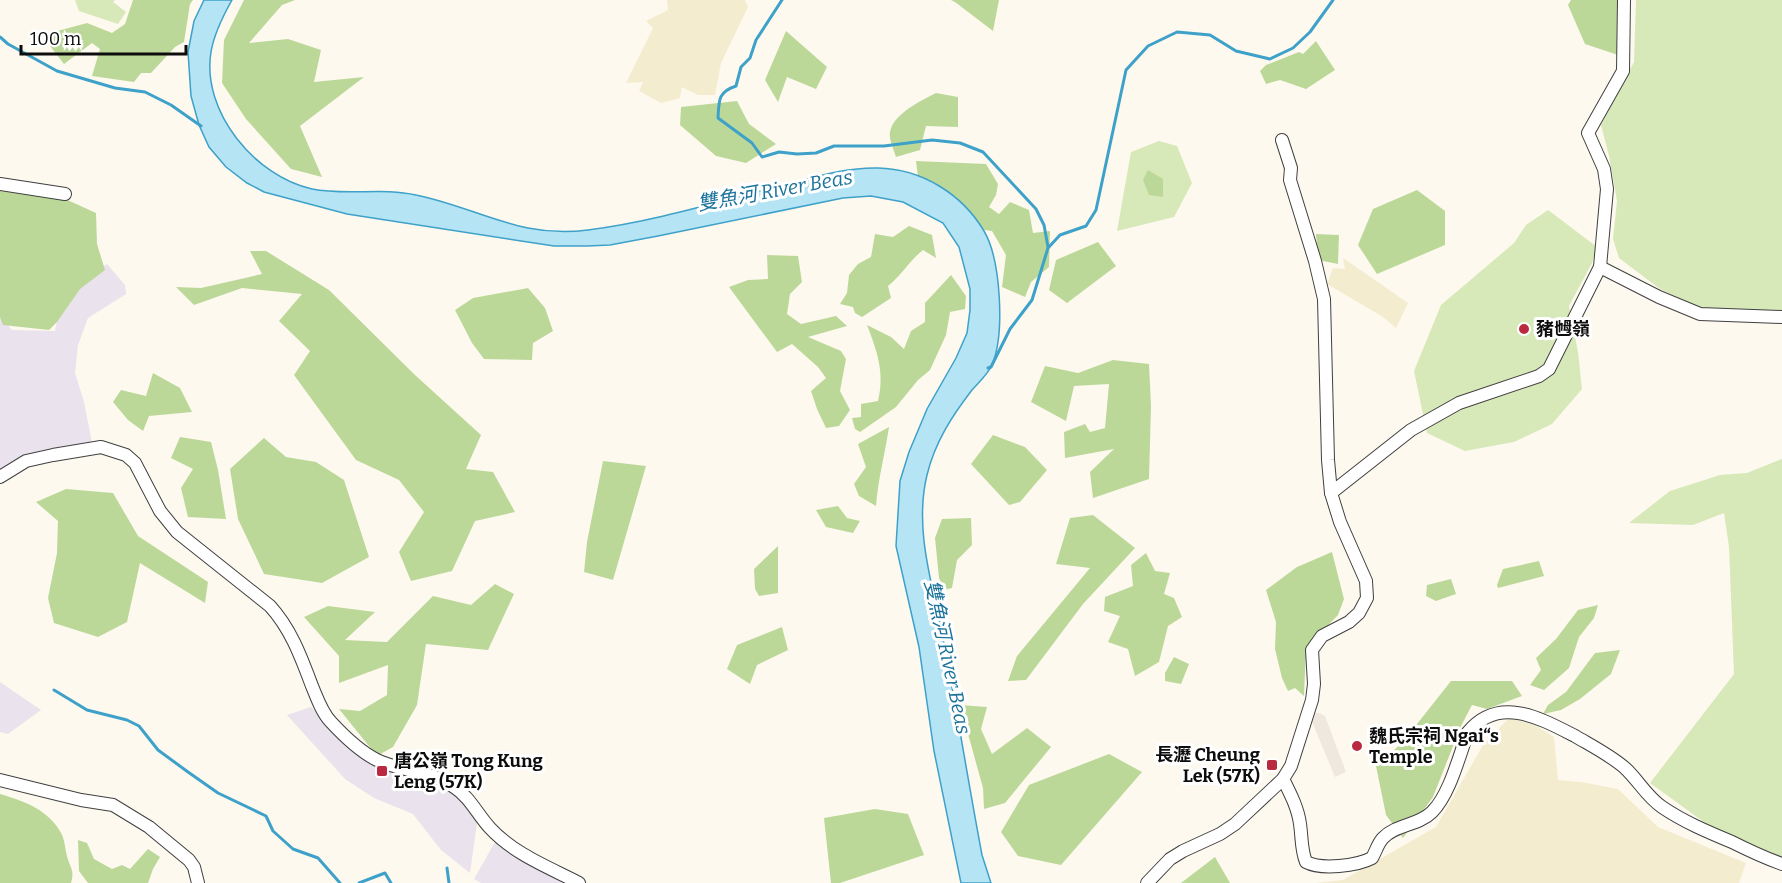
<svg xmlns="http://www.w3.org/2000/svg" width="1782" height="883" viewBox="0 0 1782 883" font-family="Bitter,'Noto Sans TC',serif">
<style>
.industrial{fill:#eae2ec}
.farmland{fill:#f4eccf}
.green{fill:#d7e8b9}
.forest{fill:#bcd899}
.plaza{fill:#eee8de}
.water{fill:#b5e4f4;stroke:#3ea1c9;stroke-width:1.5}
.lines{fill:none;stroke-linecap:round;stroke-linejoin:round}
.stream{stroke:#3ea1c9;stroke-width:3}
.minor-casing{stroke:#404040;stroke-width:14}
.minor{stroke:#fff;stroke-width:12}
.poi-dot{fill:#b92a41;stroke:#fff;stroke-width:2}
.labels{text-anchor:middle;dominant-baseline:central;stroke-width:6;stroke-linejoin:round;paint-order:stroke}
.poi-label{font-size:18px;font-weight:bold;fill:#0d0d0d;stroke:#fff;text-anchor:start}
.water-label{font-size:20px;font-style:italic;fill:#1b729b;stroke:#fff}
</style>
<rect width="100%" height="100%" fill="#fef9ee"/>
<g class="industrial">
<polygon points="107,264 125,285 126,294 88,318 78,345 75,373 84,402 92,443 0,470 0,316 12,330 55,331 62,295"/>
<polygon points="0,682 41,710 8,734 0,732"/>
<polygon points="311,707 358,755 417,775 449,791 470,809 477,823 470,873 441,850 413,814 374,798 345,779 287,715"/>
<polygon points="495,842 571,883 481,883 474,879"/>
</g>
<g class="farmland">
<polygon points="667,0 745,0 748,7 721,63 715,95 698,95 682,87 680,98 661,103 639,91 643,82 626,83 653,28 646,21 668,10"/>
<polygon points="1343,258 1408,303 1396,328 1383,317 1327,284 1333,268 1345,269"/>
<polygon points="1509,718 1535,725 1554,737 1558,780 1581,782 1618,789 1658,827 1746,863 1739,883 1314,883 1343,880 1436,827 1483,745"/>
</g>
<g class="green">
<polygon points="75,0 115,0 113,2 126,12 118,24 79,11"/>
<polygon points="1636,0 1782,0 1782,313 1704,310 1660,289 1619,258 1613,239 1617,201 1609,156 1601,125 1634,62"/>
<polygon points="1159,141 1177,146 1192,183 1174,217 1117,231 1131,152"/>
<polygon points="1548,210 1597,247 1592,263 1569,306 1578,352 1582,389 1552,424 1514,442 1465,451 1427,433 1414,371 1441,305 1514,243 1526,225"/>
<polygon points="1782,459 1782,857 1715,830 1650,783 1734,674 1729,547 1724,513 1693,525 1629,523 1670,491 1720,475 1747,473"/>
</g>
<g class="forest">
<polygon points="133,0 193,0 190,4 184,42 175,47 151,73 141,73 134,82 92,76 100,49 92,43 64,64 50,46 50,33 87,23 112,33 125,24"/>
<polygon points="244,0 295,0 282,5 249,43 288,39 321,50 314,82 364,77 300,126 322,177 291,169 246,119 222,83 224,40"/>
<polygon points="951,0 999,0 993,31 955,2"/>
<polygon points="1571,0 1619,0 1621,56 1585,44 1568,5"/>
<polygon points="786,31 827,67 816,89 787,77 778,102 765,80"/>
<polygon points="1316,41 1335,70 1306,89 1280,80 1266,84 1260,71 1266,65 1299,52 1303,54"/>
<path d="M936 93 958 97V127L926 126 920 150 896 157C894 151 891 144 890 138 887 116 921 101 936 93Z"/>
<polygon points="737,101 749,124 776,144 746,163 716,156 680,125 681,107"/>
<path d="M916 161 986 164 998 184 996 195 989 207 999 214 1010 202 1029 210 1033 233 1050 231 1049 267 1031 282 1025 297 1002 287 1006 255 992 231 984 230C963 204 949 188 918 177Z"/>
<polygon points="1148,170 1163,179 1163,197 1149,195 1143,180"/>
<polygon points="0,186 50,192 96,213 97,244 105,270 80,289 57,322 49,330 3,325 0,317"/>
<polygon points="1417,190 1445,211 1445,245 1377,274 1358,245 1373,209"/>
<path d="M909 226 932 235 936 258 923 250C909 261 902 275 888 286L891 298 862 317 855 313 853 307 840 304 847 293 849 275 858 264 871 257 875 234 893 237Z"/>
<polygon points="1316,234 1339,235 1338,264 1318,260"/>
<polygon points="1098,242 1116,266 1067,303 1049,290 1056,260"/>
<polygon points="250,251 266,251 329,290 415,375 481,435 466,469 493,472 515,512 475,521 452,571 411,581 399,552 424,512 399,480 356,460 294,375 310,351 279,321 302,294 242,288 194,305 176,287 201,288 262,274"/>
<polygon points="767,255 798,256 802,282 790,294 787,314 801,324 836,316 847,326 808,337 841,351 846,359 840,391 850,410 839,426 826,428 817,409 811,391 826,378 818,367 792,344 777,352 729,287 748,280 768,279"/>
<path d="M951 275 966 296 965 309 950 312 946 335 930 370 918 380 896 407 860 432 855 429 852 418 861 417V404L878 401C885 373 877 351 867 325L891 337 904 349 911 331 925 322V303Z"/>
<polygon points="528,288 545,308 553,331 533,343 532,360 484,359 472,343 455,310 473,298"/>
<polygon points="1113,360 1149,364 1151,406 1149,479 1093,498 1090,472 1114,449 1065,458 1064,432 1085,424 1090,432 1105,428 1109,384 1074,386 1066,421 1031,402 1045,366 1078,373"/>
<polygon points="153,373 180,388 192,412 149,416 143,431 128,420 113,402 121,390 146,396"/>
<path d="M889 427C885 454 878 479 876 506L859 496 854 484 866 467 858 444Z"/>
<polygon points="993,435 1025,447 1047,470 1020,502 1009,505 971,464"/>
<polygon points="180,437 211,442 218,470 226,519 188,517 181,488 193,469 171,458"/>
<polygon points="264,438 286,457 316,462 344,480 369,557 322,583 264,574 238,519 230,469"/>
<polygon points="603,461 646,466 613,580 584,572 587,542"/>
<polygon points="66,489 113,493 138,536 208,582 205,603 140,563 127,622 98,637 54,623 48,598 57,553 58,521 36,502"/>
<polygon points="838,506 847,518 860,521 853,533 826,527 816,510"/>
<polygon points="1093,515 1135,548 1083,604 1026,680 1008,681 1017,656 1090,568 1056,564 1070,518"/>
<polygon points="971,518 972,545 957,560 952,588 944,590 939,578 935,538 942,519"/>
<polygon points="778,546 778,593 759,596 755,589 754,569"/>
<polygon points="1332,552 1344,599 1338,615 1306,648 1304,696 1295,688 1288,691 1282,678 1275,649 1276,622 1266,590 1297,567"/>
<polygon points="1146,553 1155,571 1170,573 1164,594 1174,598 1182,617 1168,626 1159,662 1135,676 1128,649 1108,642 1120,616 1104,611 1105,597 1133,586 1131,565"/>
<polygon points="1539,561 1544,576 1498,588 1497,585 1503,569"/>
<polygon points="1451,579 1456,594 1436,601 1426,596 1427,585"/>
<polygon points="495,584 514,594 488,650 426,644 417,705 393,747 377,756 339,709 360,711 387,695 388,665 339,683 339,656 304,617 328,606 375,612 345,640 387,642 433,596 471,605"/>
<polygon points="1598,605 1594,618 1579,637 1569,668 1544,690 1530,685 1541,670 1536,658 1556,639 1578,610"/>
<polygon points="782,627 788,650 757,665 750,684 727,669 737,645"/>
<polygon points="1620,650 1611,674 1580,699 1561,710 1543,714 1548,705 1566,692 1595,653"/>
<polygon points="1174,657 1189,664 1181,684 1165,681 1165,673"/>
<polygon points="1451,681 1512,681 1522,696 1487,709 1472,705 1461,726 1433,797 1403,838 1386,815 1376,766 1402,743"/>
<polygon points="960,705 987,707 981,729 992,754 1027,728 1051,747 1005,803 984,809 983,788"/>
<polygon points="1109,754 1142,772 1061,865 1018,856 1001,832 1029,785"/>
<path d="M0 794C24 801 49 810 61 833 65 840 65 849 67 856 70 868 75 870 71 883H0Z"/>
<polygon points="875,809 908,814 924,855 840,883 831,883 824,818"/>
<polygon points="78,840 87,843 94,859 112,869 122,865 130,869 148,849 160,857 153,869 148,883 88,883 79,871"/>
<polygon points="1215,857 1230,883 1181,883"/>
</g>
<polygon class="plaza" points="1314,713 1319,713 1325,716 1346,772 1335,777 1311,719"/>
<path class="water" d="M204 0H232C223 16 214 34 211 52 201 112 256 177 312 189 347 196 382 187 416 195 479 208 520 239 588 230 651 222 714 203 776 187 810 179 843 167 878 168 922 169 962 194 984 231 1001 260 1005 334 992 365 988 374 979 382 972 390 952 416 935 442 927 475 913 532 935 592 945 649 958 717 969 786 982 855L991 883H961L934 751 919 647 896 546 900 481 909 452 927 409 956 358 967 333 970 310V289L959 247 943 223 903 202 871 196 843 198 658 236 610 245 587 246H554L347 214 264 192 247 183 226 167 209 147 199 125 191 96 188 52 194 21Z"/>
<g class="lines">
<g class="stream">
<path d="M782 0 756 40 750 58 741 67 736 86C718 92 719 100 718 118L752 143 762 157 779 152 797 154 816 153 834 146H884L932 140 960 143 983 152 1036 209 1044 225 1048 247"/>
<polyline points="0,37 8,44 57,71 115,88 145,92 171,105 201,126"/>
<polyline points="988,368 991,367 1010,329 1032,300 1048,248 1060,235 1086,226 1096,210 1126,70 1148,46 1177,32 1210,35 1236,51 1270,59 1293,48 1310,32 1333,0"/>
<polyline points="54,690 87,710 127,720 139,726 158,750 188,772 218,793 266,816 273,831 293,849 318,858 340,883"/>
<polyline points="447,868 449,883"/>
<polyline points="359,883 385,873 391,883"/>
</g>
<defs>
<g id="minor">
<polyline points="0,184 65,194"/>
<polyline points="1600,267 1659,297 1700,314 1782,317"/>
<path d="M0 477 26 461 53 455 101 447 126 455 135 463 160 511 177 532 270 606C291 629 301 657 312 686 317 698 322 713 331 722 343 735 361 752 377 760 402 772 431 770 454 787 470 797 477 814 490 828 514 854 548 867 579 883"/>
<polyline points="1331,493 1411,430 1459,403 1539,376 1549,369 1600,267 1607,189 1604,169 1588,133 1623,71 1624,0"/>
<path d="M1283 779C1290 793 1298 808 1300 824 1302 837 1301 850 1306 862 1321 870 1357 866 1372 858 1376 851 1378 843 1383 838 1396 824 1418 826 1432 812 1450 794 1459 756 1468 732 1499 695 1540 718 1575 736 1592 746 1610 755 1625 768 1639 781 1646 796 1662 807 1684 822 1708 832 1732 842 1748 850 1765 858 1782 864"/>
<polyline points="0,780 81,800 113,805 149,827 189,860 194,867 198,883"/>
<polyline points="1147,883 1170,859 1183,851 1220,834 1235,824 1283,779 1291,766 1312,700 1314,684 1312,650 1322,636 1349,622 1359,613 1367,598 1366,581 1340,522 1331,493 1328,460 1324,299 1315,261 1290,180 1291,168 1282,140"/>
</g>
</defs>
<use href="#minor" class="minor-casing"/>
<use href="#minor" class="minor"/>
</g>
<g class="poi-dot">
<circle cx="1524" cy="329" r="6"/>
<circle cx="1357" cy="746" r="6"/>
<rect x="1266" y="759" width="12" height="12" rx="3"/>
<rect x="376" y="765" width="12" height="12" rx="3"/>
</g>
<g class="labels">
<g class="poi-label">
<text x="1536" y="329">豬乸嶺</text>
<text x="1369" y="736">魏氏宗祠 Ngai“s<tspan x="1369" dy="21">Temple</tspan></text>
<text x="1260" y="755" text-anchor="end">長瀝 Cheung<tspan x="1260" dy="21">Lek (57K)</tspan></text>
<text x="394" y="761">唐公嶺 Tong Kung<tspan x="394" dy="21">Leng (57K)</tspan></text>
</g>
<g class="water-label">
<text transform="translate(775 190) rotate(-10)">雙魚河 River Beas</text>
<text transform="translate(948 657) rotate(78)">雙魚河 River Beas</text>
</g>
</g>
<path d="M21 45v9h165v-9" fill="none" stroke="#0d0d0d" stroke-width="3"/>
<text x="30" y="45" font-size="18" fill="#0d0d0d" stroke="#ffffff" stroke-width="4.5" paint-order="stroke">100 m</text>
</svg>
